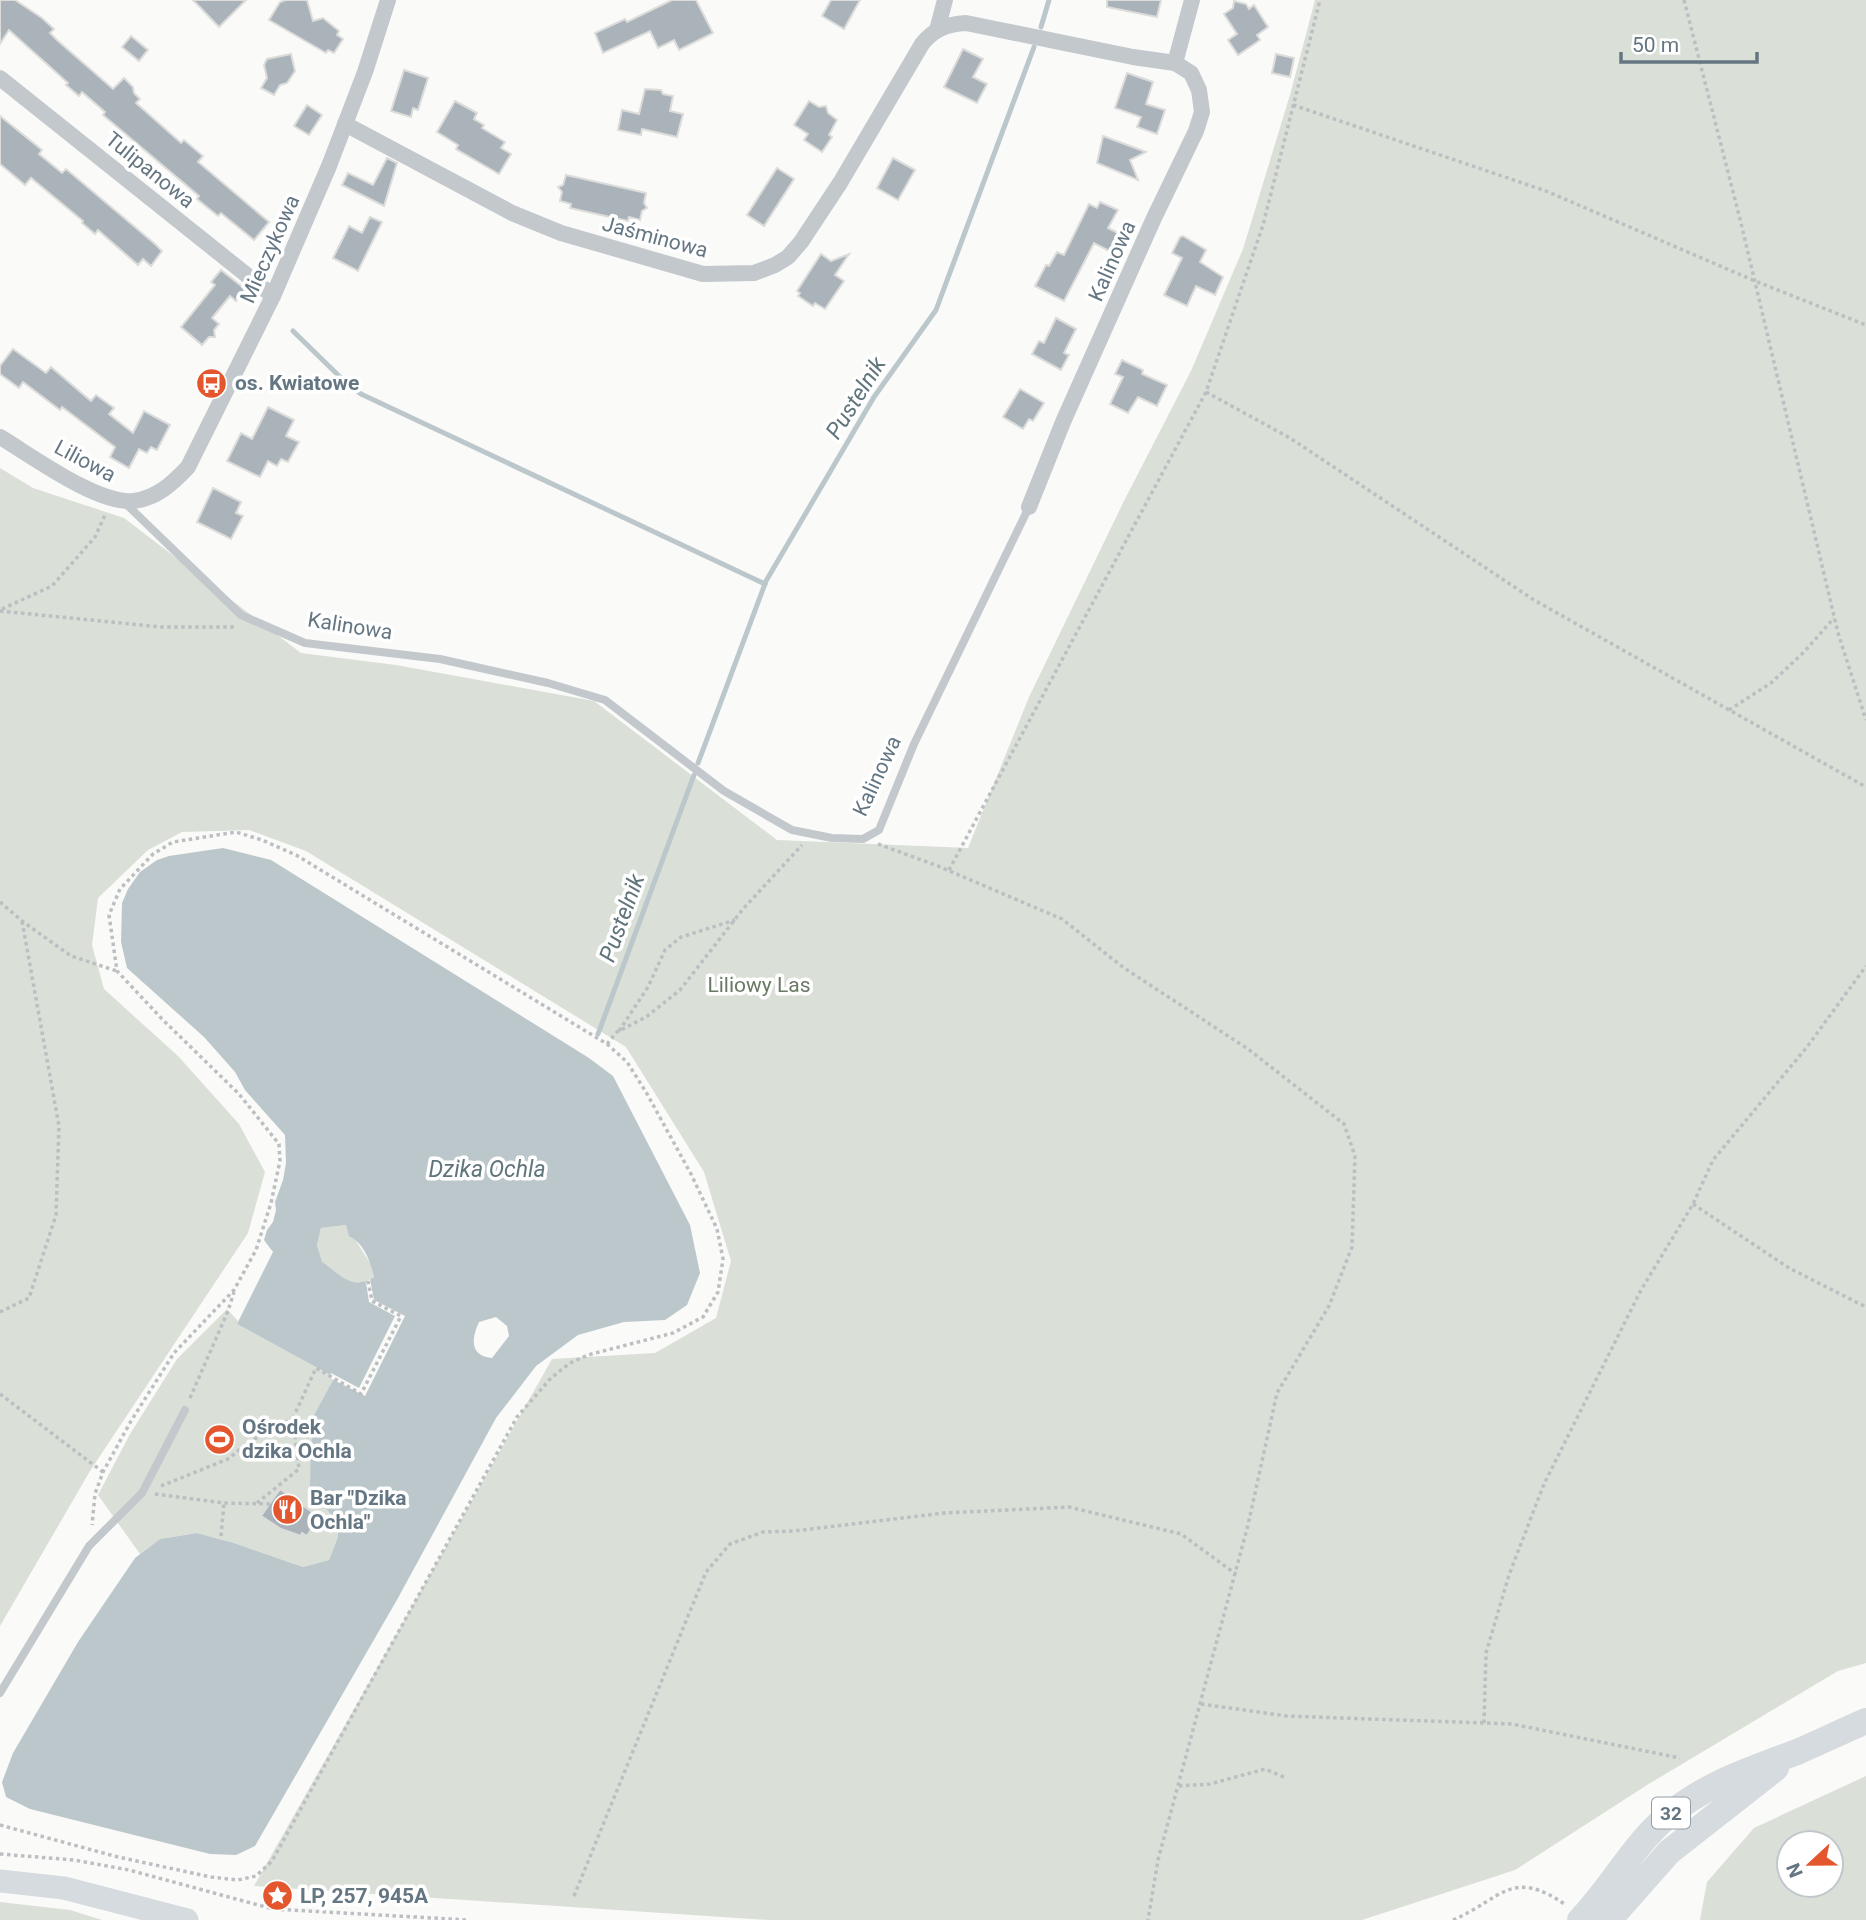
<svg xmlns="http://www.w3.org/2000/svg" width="1866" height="1920" viewBox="0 0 1866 1920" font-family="Roboto,sans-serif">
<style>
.green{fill:#dadfd7;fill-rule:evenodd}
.water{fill:#bbc7cb;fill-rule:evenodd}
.pier{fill:#fafaf8}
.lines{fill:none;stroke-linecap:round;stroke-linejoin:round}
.stream{stroke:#bbc7cb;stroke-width:5}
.building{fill:#aab3b9;stroke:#dcdcda;stroke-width:2}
.path{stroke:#bbbfc2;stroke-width:3.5;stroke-dasharray:3.5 3.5;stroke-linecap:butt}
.service{stroke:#c3c8cc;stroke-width:8}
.minor{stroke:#c3c8cc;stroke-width:16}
.secondary{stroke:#d6dbdf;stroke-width:23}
.primary{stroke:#d6dbdf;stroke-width:26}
.labels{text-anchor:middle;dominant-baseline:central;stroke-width:7;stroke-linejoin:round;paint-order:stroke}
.shield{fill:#fff;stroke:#939fa8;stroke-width:2}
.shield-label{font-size:19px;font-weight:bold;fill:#657683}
.street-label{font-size:21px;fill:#657683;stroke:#fff}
.poi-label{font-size:21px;font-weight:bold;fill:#657683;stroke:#fff;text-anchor:start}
.park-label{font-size:21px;fill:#687a64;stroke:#fff}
.water-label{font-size:23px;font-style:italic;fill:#60757c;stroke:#fff}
</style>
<rect width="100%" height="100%" fill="#fafaf8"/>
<g class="green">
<polygon points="1315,0 1866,0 1866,1663 1838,1671 1647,1785 1515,1870 1362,1920 769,1920 254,1886 552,1359 655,1353 716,1318 731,1261 704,1172 626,1047 306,851 249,830 182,832 148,850 98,898 92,945 104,989 178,1056 239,1124 265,1172 248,1233 90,1471 0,1626 0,468 33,488 124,518 301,653 396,665 594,701 777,840 968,848 1029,697 1124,501 1191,371 1243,249 1290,95"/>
<path d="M346 1225 370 1263 374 1277C352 1291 341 1275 322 1263L317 1245 321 1228Z"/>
<polygon points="227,1309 238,1321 237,1324 330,1374 333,1380 314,1415 311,1444 311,1488 336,1521 338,1537 329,1560 303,1567 234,1543 197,1533 160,1539 140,1554 98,1495 130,1434 177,1359"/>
<path d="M1866 1776V1920H1700L1707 1882 1754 1828ZM1789 1843H1831V1885H1789Z"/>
<polygon points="0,1902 70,1910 102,1920 0,1920"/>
</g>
<path class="water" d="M223 848 271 860 589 1058 613 1076 690 1225 700 1273 687 1305 665 1320 624 1322 578 1335 536 1366 496 1418 398 1598 255 1846 236 1855 210 1854 30 1809 6 1797 2 1782 13 1753 78 1642 135 1558 160 1539 197 1533 234 1543 303 1567 329 1560 338 1537 336 1521 310 1488 311 1444 314 1415 333 1380 328 1377 329 1374 237 1324 273 1252 264 1240 267 1230 273 1222 276 1210 275 1202 283 1180 286 1163 285 1135 245 1090 235 1072 204 1037 127 968 121 942 122 903 128 889 140 872 157 860 169 856ZM346 1225 349 1236C364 1243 370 1261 374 1277 352 1291 341 1275 322 1262L317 1245 321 1228ZM496 1317 507 1326 509 1336 492 1358C470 1356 471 1339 479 1322Z"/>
<polygon class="pier" points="370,1279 374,1300 405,1316 365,1396 328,1377 331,1373 359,1388 395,1316 369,1302 366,1282"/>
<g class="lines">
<g class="stream">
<polyline points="1041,27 1049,0"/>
<polyline points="293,331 339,376 361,394 765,584"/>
<polyline points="698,763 766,581 874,397 936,310 1034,47"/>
<polyline points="598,1034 694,775"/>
</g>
</g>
<g class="building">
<polygon points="0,0 15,0 42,18 54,29 50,33 58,41 113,89 124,78 133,87 134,93 140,99 136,103 181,143 184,140 203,156 198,162 269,222 254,240 221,213 218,216 197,199 199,196 103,115 105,112 82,92 79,96 66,85 68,83 9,30 0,44"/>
<polygon points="193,0 246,0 219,27"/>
<polygon points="286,0 307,0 313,21 323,18 339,31 337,35 343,39 334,53 328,50 326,53 269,20 280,2"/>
<polygon points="672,0 696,0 713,33 679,50 674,40 658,48 650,31 603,53 595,33 625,19 627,22"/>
<polygon points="831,0 860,0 844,29 822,16"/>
<polygon points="1107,0 1161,0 1157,17 1107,7"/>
<polygon points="1234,1 1246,4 1249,9 1254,5 1268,27 1257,35 1260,40 1238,55 1228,40 1237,34 1224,14 1233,8"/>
<polygon points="131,36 148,50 139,61 122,47"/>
<polygon points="963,49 983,59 973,77 987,84 977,103 944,87"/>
<polygon points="291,54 295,71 287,83 280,85 274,95 261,88 267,78 264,65 267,59"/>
<polygon points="1276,54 1294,58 1290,77 1272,73"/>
<polygon points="404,70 428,78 418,110 413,108 411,117 391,111"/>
<polygon points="1127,73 1153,82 1146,104 1165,110 1157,134 1137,127 1141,117 1115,108"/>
<polygon points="645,89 661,90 663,94 673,96 670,111 683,114 677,137 642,129 641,135 618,130 622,110 639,114"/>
<polygon points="455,101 477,113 474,119 484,125 482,128 505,142 501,148 511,154 499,174 456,149 458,145 437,132"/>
<polygon points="809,101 819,107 826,106 828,113 837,120 829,135 832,137 822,152 804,140 808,134 794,125"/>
<polygon points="307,105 322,115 309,135 294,126"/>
<polygon points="0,116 42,150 39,154 62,173 66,169 155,244 162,251 151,266 143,259 138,265 98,230 95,234 82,223 83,221 31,178 25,185 0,164"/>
<polygon points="1103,136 1146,152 1130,160 1138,180 1097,163"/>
<polygon points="387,158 397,163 384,206 342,185 348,173 373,185"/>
<polygon points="893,158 915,170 898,200 877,188"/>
<polygon points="777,168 794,179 764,226 747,215"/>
<polygon points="566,175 646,193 644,203 647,208 642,211 640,220 629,217 628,221 570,208 571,204 560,201 562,192 558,187 563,185"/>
<polygon points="1100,202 1118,210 1108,228 1124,236 1115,254 1094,243 1064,301 1035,286 1046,265 1049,266 1057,252 1064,255 1089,204 1097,208"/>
<polygon points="370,217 382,222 358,271 333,258 349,226 362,233"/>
<polygon points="1183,236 1206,250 1200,262 1223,277 1215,295 1196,286 1187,306 1164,295 1182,258 1172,253 1180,237"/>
<polygon points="821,254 831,261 849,254 835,275 844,281 825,309 815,303 813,306 798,296 800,293 797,291"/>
<polygon points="221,270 245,289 236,301 230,296 212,318 219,324 214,330 215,337 209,337 202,345 181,327 215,285 211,282"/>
<polygon points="1056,318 1076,329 1064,353 1069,355 1061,370 1032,354 1039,341 1044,343"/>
<polygon points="13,349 46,373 51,367 91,401 96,395 114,408 109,414 133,433 144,411 170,425 157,450 151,447 147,453 139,449 129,468 110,457 115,447 62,407 60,410 23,382 19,388 0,374 0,366"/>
<polygon points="1122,360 1143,370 1142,374 1167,385 1157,406 1138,397 1128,413 1110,404 1123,377 1115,374"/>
<polygon points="1020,389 1044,403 1033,421 1029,419 1023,429 1003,417"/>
<polygon points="268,407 294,420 286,436 299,442 288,462 281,459 277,466 268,461 260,477 227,461 241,433 252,439"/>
<polygon points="213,488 241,502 236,513 243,516 231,539 197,522"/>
<polygon points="280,1489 319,1517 307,1536 302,1533 301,1536 281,1529 261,1516"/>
</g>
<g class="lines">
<g class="path">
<polyline points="1684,0 1741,223 1838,633 1866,720"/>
<polyline points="1293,105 1546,191 1755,281 1866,325"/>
<polyline points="1206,392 1290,438 1534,600 1866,787"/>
<polyline points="2,609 52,586 95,537 106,513"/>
<polyline points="0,611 161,627 237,627"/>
<polyline points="1729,710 1771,683 1804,652 1834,618"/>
<polyline points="878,844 938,866 1062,919 1124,968 1248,1049 1344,1124 1355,1156 1352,1247 1329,1306 1277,1393 1248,1525 1158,1860 1148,1920"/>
<polyline points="949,870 1206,392 1263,225 1320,0"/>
<polyline points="0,902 22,921 71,956 117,971"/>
<polyline points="619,1031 648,987 665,950 681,937 735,920"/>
<polyline points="607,1044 617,1032 646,1017 680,990 743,909 802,845"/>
<polyline points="1693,1204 1789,1268 1866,1307"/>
<polyline points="0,1312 29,1298 56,1215 59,1126 22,921"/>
<polyline points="0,1394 103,1472"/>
<polyline points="190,1398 228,1311 234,1292"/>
<polyline points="161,1486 228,1459 249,1442 293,1418"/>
<polyline points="155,1494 224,1503 270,1504"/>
<polyline points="257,1503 299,1469 293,1418 316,1368 361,1394 401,1316 372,1301 368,1281"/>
<polyline points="221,1536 224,1503"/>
<polyline points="1201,1704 1287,1716 1512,1724 1680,1758"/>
<polyline points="1484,1723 1486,1653 1509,1575 1544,1484 1641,1290 1693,1204 1713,1160 1807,1047 1866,966"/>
<polyline points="1179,1786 1210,1784 1265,1769 1286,1778"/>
<polyline points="0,1825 118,1857 211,1877 238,1880 256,1876 272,1861 517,1417 551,1378 570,1363 588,1355 673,1333 703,1317 718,1292 723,1259 717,1229 691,1174 646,1092 627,1062 607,1044 296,855 262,840 236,832 173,842 153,854 120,889 109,915 117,971 163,1020 239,1094 279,1144 280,1161 271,1203 256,1250 234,1290 174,1353 131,1421 103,1472 95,1494 92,1525"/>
<polyline points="0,1854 74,1860 129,1870 273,1909 468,1920"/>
<polyline points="574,1896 706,1572 730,1544 763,1532 794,1531 944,1513 1069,1507 1181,1534 1236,1574"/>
<path d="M1453 1920C1502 1899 1511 1867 1566 1905"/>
</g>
<g class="service">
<polyline points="124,502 241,615 305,643 440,659 548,683 605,700 724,791 792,830 832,838 863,839 879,830 914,744 1029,507"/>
<polyline points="0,1693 89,1546 142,1493 185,1410"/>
</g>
<g class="minor">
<polyline points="937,30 945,0"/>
<polyline points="1175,63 1192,0"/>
<polyline points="0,78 273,296"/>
<path d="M345 124 512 213 561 233 703 274 754 273 775 265 788 257 801 242 840 183 922 44C934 29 947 24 966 23L1133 57 1175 63 1191 73 1199 90 1202 112 1196 131 1154 218 1063 422 1029 507"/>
<path d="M0 437C32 456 98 505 134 501 157 498 173 483 188 467L273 296 329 166 365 72 388 0"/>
</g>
<polyline class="secondary" points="0,1881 64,1888 187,1920"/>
<g class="primary">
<path d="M1580 1920C1610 1889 1631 1849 1663 1820 1702 1785 1749 1770 1797 1752 1820 1742 1843 1731 1866 1721"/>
<polyline points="1609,1920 1669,1852 1776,1768"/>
</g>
</g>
<defs>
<symbol id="bus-disc" viewBox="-11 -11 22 22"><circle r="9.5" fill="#e4572e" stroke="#fff"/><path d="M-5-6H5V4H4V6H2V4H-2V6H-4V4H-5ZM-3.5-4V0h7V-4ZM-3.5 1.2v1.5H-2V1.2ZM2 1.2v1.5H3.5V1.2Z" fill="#fff"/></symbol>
<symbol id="stadium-disc" viewBox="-11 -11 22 22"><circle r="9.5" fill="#e4572e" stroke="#fff"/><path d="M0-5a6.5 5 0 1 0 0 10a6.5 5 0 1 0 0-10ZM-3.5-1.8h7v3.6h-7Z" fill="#fff"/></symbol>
<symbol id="restaurant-disc" viewBox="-11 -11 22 22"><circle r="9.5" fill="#e4572e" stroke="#fff"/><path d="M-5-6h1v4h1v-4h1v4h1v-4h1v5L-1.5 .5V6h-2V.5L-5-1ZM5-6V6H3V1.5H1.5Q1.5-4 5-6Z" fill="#fff"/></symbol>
<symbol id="sight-disc" viewBox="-11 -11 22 22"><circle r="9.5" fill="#e4572e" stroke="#fff"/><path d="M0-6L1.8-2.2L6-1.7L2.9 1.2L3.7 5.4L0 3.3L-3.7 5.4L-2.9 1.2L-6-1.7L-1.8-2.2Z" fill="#fff"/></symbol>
</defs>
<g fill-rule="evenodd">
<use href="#bus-disc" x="194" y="366" width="35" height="35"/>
<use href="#stadium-disc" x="202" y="1422" width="35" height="35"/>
<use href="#restaurant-disc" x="270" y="1492" width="35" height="35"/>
<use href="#sight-disc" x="260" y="1878" width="35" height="35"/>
</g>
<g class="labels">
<rect class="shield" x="1652" y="1797.5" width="38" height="31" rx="5"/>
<g class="shield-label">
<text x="1671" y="1813">32</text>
</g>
<g class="street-label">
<text transform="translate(150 170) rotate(39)">Tulipanowa</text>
<text transform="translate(655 237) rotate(15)">Jaśminowa</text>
<text transform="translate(270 249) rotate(-66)">Mieczykowa</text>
<text transform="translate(1112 261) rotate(-66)">Kalinowa</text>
<text transform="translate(85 461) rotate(28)">Liliowa</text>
<text transform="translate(350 626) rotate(9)">Kalinowa</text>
<text transform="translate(877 776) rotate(-65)">Kalinowa</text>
</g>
<g class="poi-label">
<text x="235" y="383">os. Kwiatowe</text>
<text x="242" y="1427">Ośrodek<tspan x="242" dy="24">dzika Ochla</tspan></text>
<text x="310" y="1498">Bar "Dzika<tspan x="310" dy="24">Ochla"</tspan></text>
<text x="300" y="1896">LP, 257, 945A</text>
</g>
<g class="park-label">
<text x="759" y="985">Liliowy Las</text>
</g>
<g class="water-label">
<text transform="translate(856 398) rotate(-58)">Pustelnik</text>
<text transform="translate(622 918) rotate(-70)">Pustelnik</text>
<text x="487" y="1169">Dzika Ochla</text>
</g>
</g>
<g transform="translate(1810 1864) rotate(248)"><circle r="33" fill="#ffffff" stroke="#c1c8cd" stroke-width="2"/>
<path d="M0-5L12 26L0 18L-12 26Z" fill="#e4572e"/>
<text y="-10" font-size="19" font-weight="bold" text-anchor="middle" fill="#657683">N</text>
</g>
<path d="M1621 52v10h136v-10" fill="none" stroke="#657683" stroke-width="3.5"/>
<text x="1632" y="52" font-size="21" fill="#657683" stroke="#ffffff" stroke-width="5" paint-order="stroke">50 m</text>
</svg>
